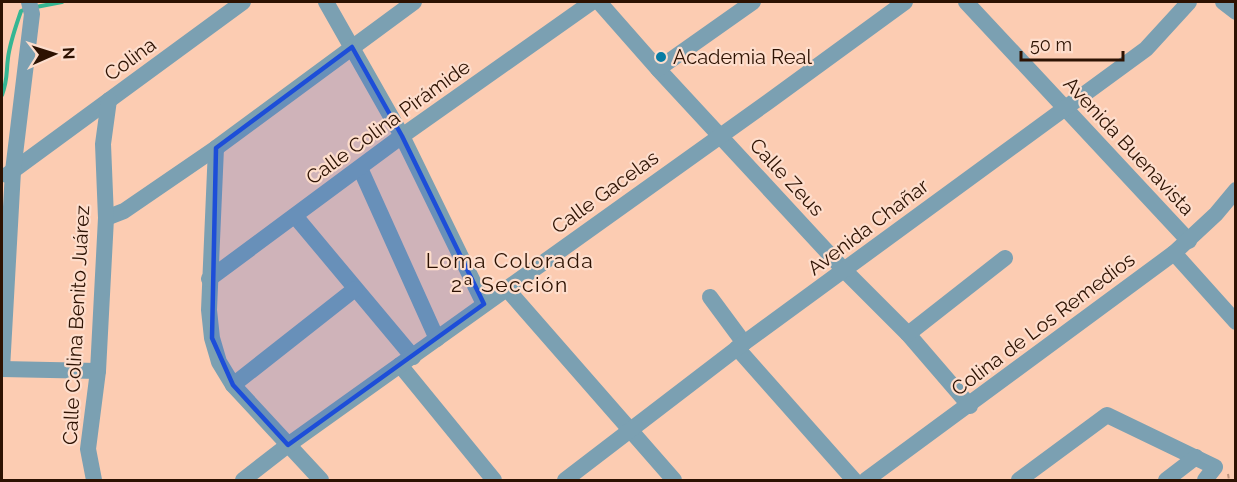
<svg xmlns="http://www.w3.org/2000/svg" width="1237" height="482" viewBox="0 0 1237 482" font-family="Raleway,sans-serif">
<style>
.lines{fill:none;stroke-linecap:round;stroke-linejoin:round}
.stream{stroke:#36b693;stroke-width:4}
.path{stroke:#bd937c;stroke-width:2;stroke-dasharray:4.5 3;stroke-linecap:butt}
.minor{stroke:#7ba0b2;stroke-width:16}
.marked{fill:#1d4ed8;fill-opacity:0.2;stroke:#1d4ed8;stroke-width:4.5;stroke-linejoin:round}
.poi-dot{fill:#097ca4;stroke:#fdddcc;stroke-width:2}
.labels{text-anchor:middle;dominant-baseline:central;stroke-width:4.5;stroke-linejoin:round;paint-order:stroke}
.poi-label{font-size:20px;fill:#2d1202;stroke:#fdddcc;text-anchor:start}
.street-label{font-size:20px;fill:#2d1202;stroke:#fdddcc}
.neighbourhood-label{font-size:21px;letter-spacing:1.5px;fill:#2d1202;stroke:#fdddcc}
</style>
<rect width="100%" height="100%" fill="#fcccb2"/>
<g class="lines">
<g class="stream">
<polyline points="36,7 62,2"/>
<path d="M2 95C8 79 6 73 8 58 10 42 16 26 21 11L26 9"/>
</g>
<polyline class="path" points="1228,474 1229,480"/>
<g class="minor">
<polyline points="326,2 402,136 484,304"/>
<polyline points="599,2 658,69 844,270 908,334 970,406"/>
<polyline points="966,2 1189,241"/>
<polyline points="1223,2 1236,12"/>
<polyline points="658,69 753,2"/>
<polyline points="216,148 209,310 212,338 219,362 233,385 321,480"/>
<polyline points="360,168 437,339"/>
<polyline points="7,175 243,2"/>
<polyline points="295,216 413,357"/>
<polyline points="106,218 124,211 216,148 414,2"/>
<polyline points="1174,253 1236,322"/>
<polyline points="209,279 402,136 592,2"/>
<polyline points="506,288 674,480"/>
<polyline points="710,297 744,343"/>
<polyline points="908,334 1005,258"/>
<polyline points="737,348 854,480"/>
<polyline points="400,365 494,480"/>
<polyline points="2,369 13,171 32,14 29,2"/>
<polyline points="2,369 98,371"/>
<polyline points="233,385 355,289"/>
<polyline points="94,480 88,449 98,371 106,218 103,144 109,100"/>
<polyline points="243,480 288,445 768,102 905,2"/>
<polyline points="565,480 744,343 1146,49 1189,2"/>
<polyline points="866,480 1174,253 1216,214 1236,190"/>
<polyline points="1019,480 1107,415 1215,467 1205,480"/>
<polyline points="1166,480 1196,457"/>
</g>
</g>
<path class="marked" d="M352 47 402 136 484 304 288 445 233 385 212 338 216 148Z"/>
<circle class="poi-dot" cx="661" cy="57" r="6"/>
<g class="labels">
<g class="poi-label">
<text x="673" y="57">Academia Real</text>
</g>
<g class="street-label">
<text transform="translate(130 59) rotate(-36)">Colina</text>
<text transform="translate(388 122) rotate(-36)">Calle Colina Pirámide</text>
<text transform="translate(1129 146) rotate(47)">Avenida Buenavista</text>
<text transform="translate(787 177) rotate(47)">Calle Zeus</text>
<text transform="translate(605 192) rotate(-36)">Calle Gacelas</text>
<text transform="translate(868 227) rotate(-37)">Avenida Chañar</text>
<text transform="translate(1043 324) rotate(-37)">Colina de Los Remedios</text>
<text transform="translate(76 325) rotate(-87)">Calle Colina Benito Juárez</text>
</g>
<g class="neighbourhood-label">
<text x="510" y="260">Loma Colorada<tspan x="510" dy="24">2ª Sección</tspan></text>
</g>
</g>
<rect width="1237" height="482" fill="none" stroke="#2d1202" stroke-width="6"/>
<g transform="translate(54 54) rotate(87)" stroke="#fdddcc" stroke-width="4.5" paint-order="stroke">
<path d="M0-4.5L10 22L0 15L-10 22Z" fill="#2d1202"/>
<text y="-9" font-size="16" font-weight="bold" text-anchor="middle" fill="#2d1202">N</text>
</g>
<path d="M1021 51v9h102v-9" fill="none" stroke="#2d1202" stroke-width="3"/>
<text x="1030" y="51" font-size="18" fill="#2d1202" stroke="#fdddcc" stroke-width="4.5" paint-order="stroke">50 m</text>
</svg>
